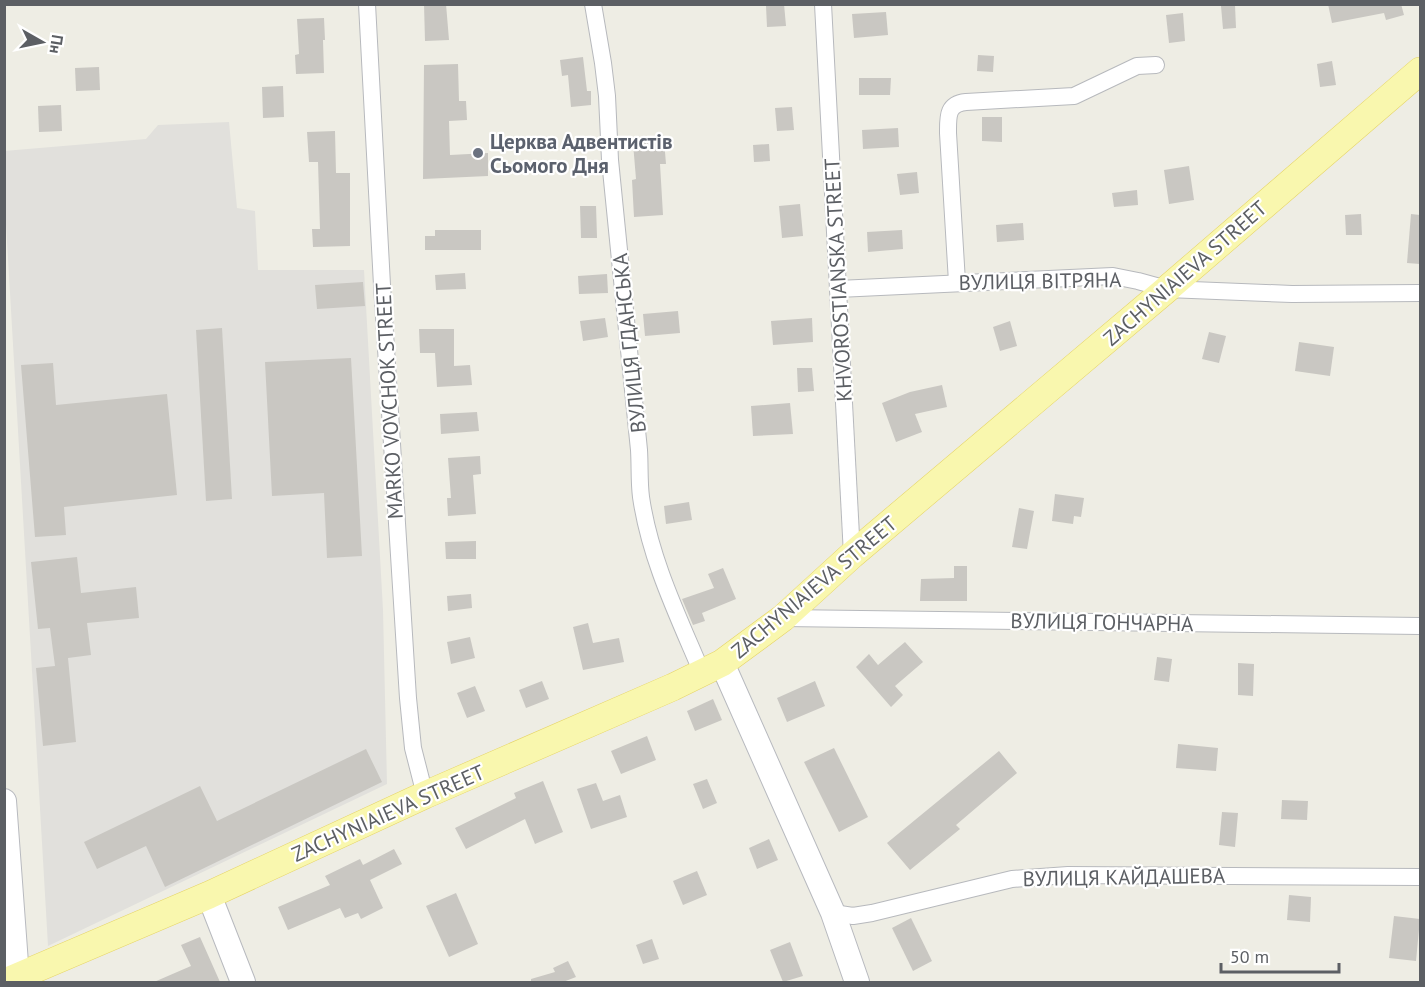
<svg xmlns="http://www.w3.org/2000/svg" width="1425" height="987" viewBox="0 0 1425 987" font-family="'PT Sans',sans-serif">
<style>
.industrial{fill:#e1e0dc}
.building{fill:#c9c7c2}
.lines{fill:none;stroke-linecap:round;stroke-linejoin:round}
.street-casing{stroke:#b7b9bd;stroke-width:18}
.secondary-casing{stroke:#b8babf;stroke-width:26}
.primary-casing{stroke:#e6d465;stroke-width:28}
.street{stroke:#fff;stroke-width:16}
.secondary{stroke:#fff;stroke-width:24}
.primary{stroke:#f9f7ae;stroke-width:27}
.worship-dot{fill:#6b7280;stroke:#fff;stroke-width:2}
.labels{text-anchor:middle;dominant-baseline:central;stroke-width:4.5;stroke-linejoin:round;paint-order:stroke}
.worship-label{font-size:21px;font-weight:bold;fill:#5b616d;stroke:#fff;text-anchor:start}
.street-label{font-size:21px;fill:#5c5f64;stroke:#fff}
</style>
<rect width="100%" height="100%" fill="#eeede4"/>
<polygon class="industrial" points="229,122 237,208 255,211 258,270 364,270 383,610 387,784 48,946 5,207 4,151 146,139 158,125"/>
<g class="building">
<polygon points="424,4 446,4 449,40 425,41"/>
<polygon points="784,4 786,26 767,27 766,6"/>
<polygon points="1328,4 1401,4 1404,15 1386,20 1384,13 1332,23"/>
<polygon points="1235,5 1236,28 1223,29 1221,6"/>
<polygon points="886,12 888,35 854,38 852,14"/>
<polygon points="1183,13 1185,41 1169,43 1166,15"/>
<polygon points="324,18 325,40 323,40 324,73 296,74 295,55 299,54 297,19"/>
<polygon points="978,55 994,56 993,72 977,71"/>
<polygon points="583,57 587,91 591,91 591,105 571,107 568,75 562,76 560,60"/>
<polygon points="1332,61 1336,85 1320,87 1317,64"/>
<polygon points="458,64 459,101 466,101 467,120 449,121 450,155 488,153 488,176 423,179 424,65"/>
<polygon points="99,67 100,90 76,91 75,68"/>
<polygon points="859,78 891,78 890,95 859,95"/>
<polygon points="283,86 284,117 263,118 262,87"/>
<polygon points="61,105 62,131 39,132 38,106"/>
<polygon points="792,107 794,130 777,131 775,108"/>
<polygon points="982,117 1002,117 1002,142 982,141"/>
<polygon points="898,128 899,147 863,149 862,130"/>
<polygon points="335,131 336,173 350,173 350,246 313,247 312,229 320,229 318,162 309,162 307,132"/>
<polygon points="664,140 666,164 660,164 663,215 634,217 632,180 636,179 633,143"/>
<polygon points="769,144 770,161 754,162 753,145"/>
<polygon points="1189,166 1194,200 1169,204 1164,170"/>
<polygon points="917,172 919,193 900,195 897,174"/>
<polygon points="1137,190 1138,205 1114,207 1112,193"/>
<polygon points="800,204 803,236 782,238 779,206"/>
<polygon points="580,206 596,206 597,238 581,238"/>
<polygon points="1361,214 1362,235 1346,235 1345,215"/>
<polygon points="1411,214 1420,215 1420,264 1407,263"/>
<polygon points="1023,223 1024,240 997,242 996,225"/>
<polygon points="435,230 481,230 481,250 425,250 425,236 435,236"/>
<polygon points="902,230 903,249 868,252 867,232"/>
<polygon points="465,273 466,289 436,290 435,275"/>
<polygon points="607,274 608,293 579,294 578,276"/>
<polygon points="363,282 365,306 317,309 315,285"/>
<polygon points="678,311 680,333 645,336 643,314"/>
<polygon points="605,318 608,337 583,341 580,321"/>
<polygon points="812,318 813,342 773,345 771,321"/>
<polygon points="1010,321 1017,346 1000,351 993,327"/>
<polygon points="222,328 232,499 206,501 196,330"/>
<polygon points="419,329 454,329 454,366 470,365 472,385 437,387 435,353 420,353"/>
<polygon points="1209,332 1226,336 1219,363 1202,359"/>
<polygon points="1299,342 1334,347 1330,376 1295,371"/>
<polygon points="351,358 362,556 327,558 324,493 272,496 265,362"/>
<polygon points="53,363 56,405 167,394 177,495 64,507 66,535 35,537 21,365"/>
<polygon points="797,368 812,368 814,391 798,392"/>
<polygon points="942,385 947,407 915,414 922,432 896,442 882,403 910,392"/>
<polygon points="790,403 793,434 753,436 751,406"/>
<polygon points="477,412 479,431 441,434 440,414"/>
<polygon points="480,456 481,474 473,475 476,514 448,516 447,498 451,498 448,458"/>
<polygon points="1055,494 1084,498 1081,517 1074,516 1073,524 1052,521"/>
<polygon points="689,502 692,520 666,524 664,506"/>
<polygon points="1019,508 1034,511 1027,549 1012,547"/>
<polygon points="476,541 476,559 446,559 445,542"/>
<polygon points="77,557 81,593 136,587 139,618 87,623 91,655 68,658 76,742 43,746 36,668 55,666 50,628 38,629 31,562"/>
<polygon points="954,566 967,566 967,601 920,601 921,579 954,578"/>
<polygon points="723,568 736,599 702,613 705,621 693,625 682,599 714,588 708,574"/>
<polygon points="471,594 472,608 448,611 447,596"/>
<polygon points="588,623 593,643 619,638 624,662 583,670 573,627"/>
<polygon points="470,637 475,658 451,664 447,642"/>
<polygon points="905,642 923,662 895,686 903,695 891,707 856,667 869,654 878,665"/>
<polygon points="1157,657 1172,659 1169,682 1154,680"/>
<polygon points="1238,663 1254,664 1253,696 1238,695"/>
<polygon points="542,681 549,699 526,708 519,690"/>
<polygon points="815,681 825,706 787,722 777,698"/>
<polygon points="475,686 485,711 467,718 457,693"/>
<polygon points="713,699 722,720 695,731 687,711"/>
<polygon points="647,736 656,760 621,774 611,751"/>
<polygon points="1178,744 1218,748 1216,771 1176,768"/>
<polygon points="834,748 868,817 839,832 804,762"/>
<polygon points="366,749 382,782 165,887 146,846 97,869 84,842 200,786 217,821"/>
<polygon points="999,751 1017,773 956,825 960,829 910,870 887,843"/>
<polygon points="707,779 717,803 703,809 693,784"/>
<polygon points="543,781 563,832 535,844 525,819 466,849 455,828 516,798 514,793"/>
<polygon points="596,783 603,801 620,795 627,817 591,829 577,789"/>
<polygon points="1282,800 1308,801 1307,820 1281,819"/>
<polygon points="1222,812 1238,813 1235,847 1219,845"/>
<polygon points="769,839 778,860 757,869 749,848"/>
<polygon points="394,849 402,864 370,880 383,908 361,919 358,913 345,918 340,908 288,930 278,907 330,885 325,876 360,859 363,865"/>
<polygon points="697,871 707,895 683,905 673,881"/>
<polygon points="456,893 478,944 449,957 426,906"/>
<polygon points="1289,895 1311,897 1310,922 1287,920"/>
<polygon points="1394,916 1420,919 1416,961 1389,958"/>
<polygon points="911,918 932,961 913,971 892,928"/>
<polygon points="200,937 220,982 154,982 191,966 181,945"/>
<polygon points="652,939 659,959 643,964 636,945"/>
<polygon points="790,942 803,976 783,982 770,950"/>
<polygon points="568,961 576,977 563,982 531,982 531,979 555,972 553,968"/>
</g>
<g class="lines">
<defs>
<g id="street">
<polyline points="367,4 382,285 408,698 413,748 425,795"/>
<path d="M593 4 603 63 607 96 610 160 639 450C640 466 639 481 641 497 650 559 678 616 702 673"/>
<polyline points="823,4 852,555"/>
<path d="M957 282 948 133C948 116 947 104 966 102L1074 96 1137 66 1156 65"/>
<polyline points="838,289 1113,276 1138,281 1167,289 1292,294 1420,293"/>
<polyline points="783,618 1420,626"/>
<polyline points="833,913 853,916 872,913 1012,879 1068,875 1420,877"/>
</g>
<g id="secondary">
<polyline points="722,663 833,913 857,982"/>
<polyline points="4,801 17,977"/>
<polyline points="209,895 243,982"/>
</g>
<polyline id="primary" points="5,982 209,895 425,795 673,687 722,663 783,618 852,555 1167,289 1420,71"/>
</defs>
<use href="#street" class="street-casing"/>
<use href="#secondary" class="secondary-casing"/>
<use href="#primary" class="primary-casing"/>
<use href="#street" class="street"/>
<use href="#secondary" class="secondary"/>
<use href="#primary" class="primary"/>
</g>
<circle class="worship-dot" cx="478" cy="153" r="6"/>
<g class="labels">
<g class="worship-label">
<text x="490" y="141">Церква Адвентистів<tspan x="490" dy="24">Сьомого Дня</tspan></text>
</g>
<g class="street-label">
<text transform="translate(1185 273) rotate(-41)">ZACHYNIAIEVA STREET</text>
<text transform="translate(838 280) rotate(-93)">KHVOROSTIANSKA STREET</text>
<text transform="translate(1040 281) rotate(-1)">ВУЛИЦЯ ВІТРЯНА</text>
<text transform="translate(629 343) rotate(-96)">ВУЛИЦЯ ГДАНСЬКА</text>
<text transform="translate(389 401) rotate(-93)">MARKO VOVCHOK STREET</text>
<text transform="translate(814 587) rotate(-40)">ZACHYNIAIEVA STREET</text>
<text transform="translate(1102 622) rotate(1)">ВУЛИЦЯ ГОНЧАРНА</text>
<text transform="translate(388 813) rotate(-24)">ZACHYNIAIEVA STREET</text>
<text transform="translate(1124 877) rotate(-1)">ВУЛИЦЯ КАЙДАШЕВА</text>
</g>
</g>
<rect width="1425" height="987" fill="none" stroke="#5c5f64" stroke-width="12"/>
<g transform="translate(42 42) rotate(99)" stroke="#ffffff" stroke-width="4.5" paint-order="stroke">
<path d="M0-4.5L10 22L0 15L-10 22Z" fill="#5c5f64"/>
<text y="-9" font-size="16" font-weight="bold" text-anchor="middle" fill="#5c5f64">Пн</text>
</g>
<path d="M1221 963v9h118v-9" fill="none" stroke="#5c5f64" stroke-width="3"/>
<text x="1230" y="963" font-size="18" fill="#5c5f64" stroke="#ffffff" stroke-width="4.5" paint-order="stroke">50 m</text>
</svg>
